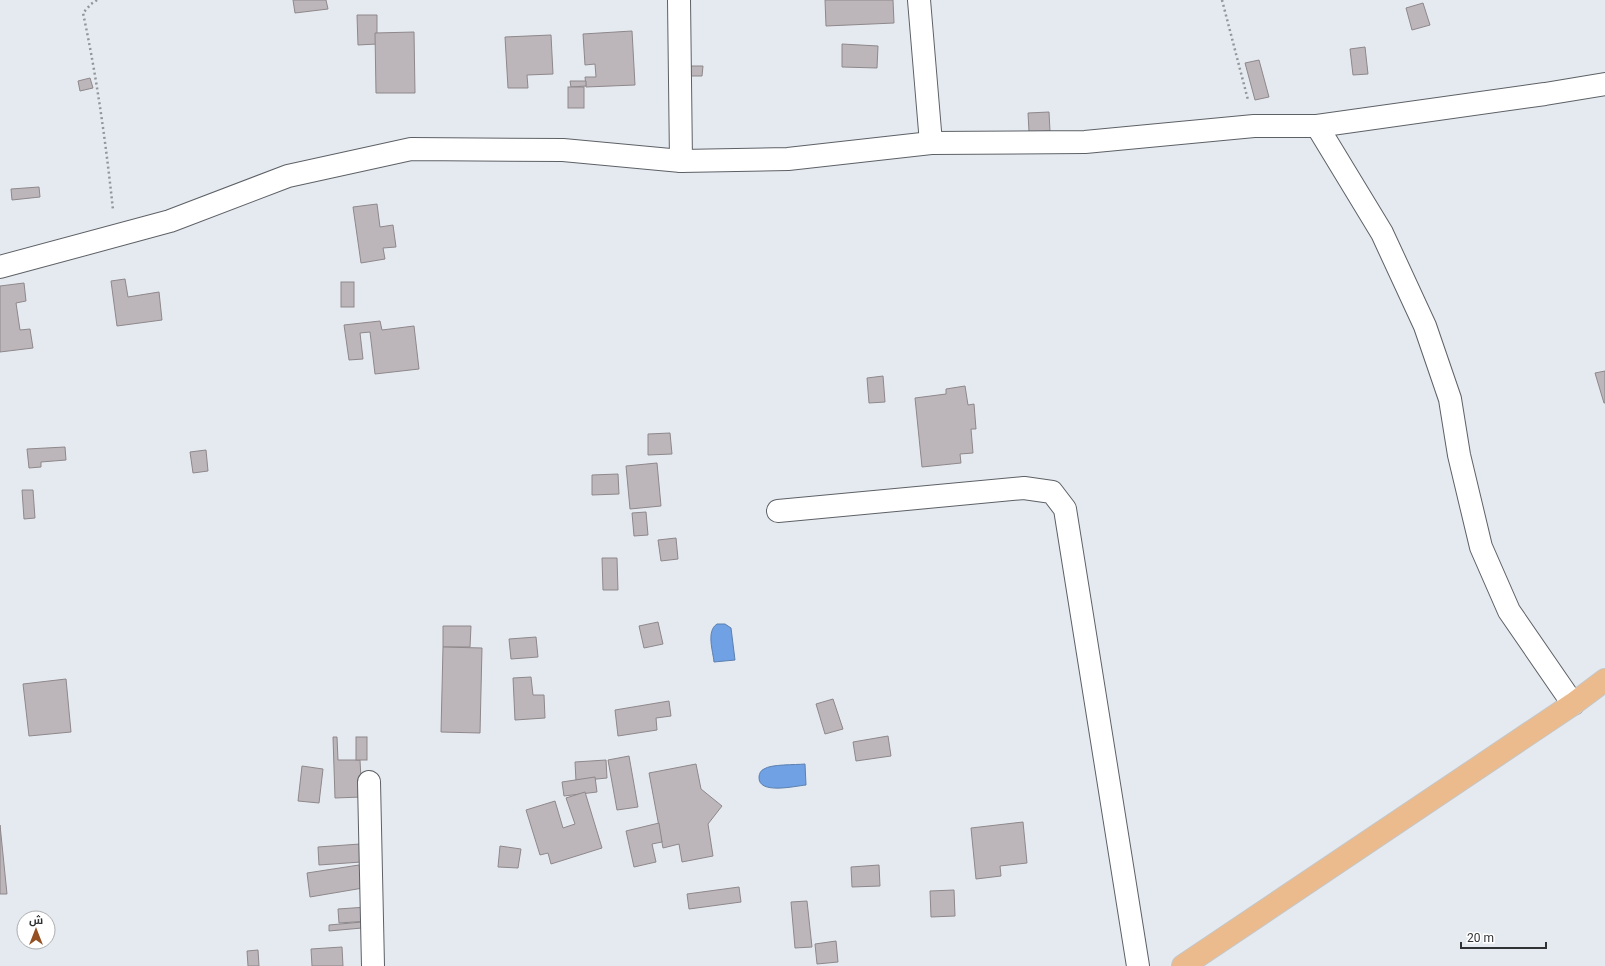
<svg xmlns="http://www.w3.org/2000/svg" width="1605" height="966" viewBox="0 0 1605 966" font-family="Roboto,Cairo,sans-serif">
<style>
.water{fill:#6fa1e4;stroke:#5c80af}
.building{fill:#bcb5b9;stroke:#8e888b}
.lines{fill:none;stroke-linecap:round;stroke-linejoin:round}
.minor-casing{stroke:#5d6166;stroke-width:24}
.major-casing{stroke:#c5c6c6;stroke-width:24}
.path{stroke:#92969a;stroke-width:2.5;stroke-dasharray:2 3;stroke-linecap:butt}
.minor{stroke:#fff;stroke-width:22}
.major{stroke:#ecbb8d;stroke-width:22}
</style>
<rect width="100%" height="100%" fill="#e5eaf0"/>
<g class="water">
<path d="M717 624H725L731 628 735 660 714 662C713 651 706 631 717 624Z"/>
<path d="M805 764 806 785C795 786 758 795 759 777 759 774 761 770 764 769 771 764 795 765 805 764Z"/>
</g>
<g class="building">
<polygon points="293,0 326,0 328,9 295,13"/>
<polygon points="825,0 893,0 894,23 826,26"/>
<polygon points="1423,3 1430,25 1412,30 1406,8"/>
<polygon points="357,15 377,15 377,44 358,45"/>
<polygon points="632,31 635,85 586,87 585,77 596,77 595,64 585,65 583,34"/>
<polygon points="414,32 415,93 376,93 375,33"/>
<polygon points="551,35 553,74 527,75 528,88 508,88 505,37"/>
<polygon points="842,44 878,46 877,68 842,67"/>
<polygon points="1365,47 1368,74 1353,75 1350,49"/>
<polygon points="1259,60 1269,97 1255,100 1245,63"/>
<polygon points="686,66 703,66 702,76 686,76"/>
<polygon points="90,78 93,88 80,91 78,81"/>
<polygon points="570,81 586,81 586,86 571,87"/>
<rect x="568" y="87" width="16" height="21"/>
<polygon points="1049,112 1050,131 1029,132 1028,113"/>
<polygon points="39,187 40,197 12,200 11,189"/>
<polygon points="377,204 380,227 393,225 396,247 383,248 385,259 361,263 353,207"/>
<polygon points="125,279 128,297 159,292 162,320 117,326 111,281"/>
<rect x="341" y="282" width="13" height="25"/>
<polygon points="24,283 26,301 16,303 20,330 30,329 33,348 0,352 0,286"/>
<polygon points="380,321 382,330 414,326 419,369 375,374 370,332 360,333 363,359 349,360 344,325"/>
<polygon points="1605,371 1605,403 1604,403 1595,373"/>
<polygon points="883,376 885,402 869,403 867,378"/>
<polygon points="965,386 968,405 974,404 976,429 971,429 973,453 960,454 961,463 922,467 915,398 946,394 946,389"/>
<polygon points="670,433 672,454 648,455 648,434"/>
<polygon points="65,447 66,460 41,462 41,467 29,468 27,449"/>
<polygon points="206,450 208,471 193,473 190,452"/>
<polygon points="657,463 661,506 630,509 626,466"/>
<polygon points="618,474 619,494 592,495 592,475"/>
<polygon points="22,490 33,490 35,518 24,519"/>
<polygon points="646,512 648,535 634,536 632,513"/>
<polygon points="676,538 678,559 661,561 658,540"/>
<polygon points="602,558 617,558 618,590 603,590"/>
<polygon points="658,622 663,644 644,648 639,626"/>
<polygon points="443,626 471,626 470,647 443,647"/>
<polygon points="536,637 538,657 511,659 509,639"/>
<polygon points="443,647 482,648 480,733 441,732"/>
<polygon points="531,677 533,695 544,695 545,718 515,720 513,678"/>
<polygon points="66,679 71,732 29,736 23,684"/>
<polygon points="833,699 843,729 825,734 816,704"/>
<polygon points="669,701 671,716 656,718 657,730 618,736 615,710"/>
<polygon points="888,736 891,756 856,761 853,742"/>
<polygon points="333,737 337,737 338,760 360,760 362,797 335,798"/>
<rect x="356" y="737" width="11" height="23"/>
<polygon points="629,756 638,807 617,810 608,760"/>
<polygon points="606,760 607,778 576,781 575,762"/>
<polygon points="696,764 701,789 722,806 708,824 713,856 682,862 679,844 663,848 649,773"/>
<polygon points="302,766 323,769 319,803 298,801"/>
<polygon points="595,777 597,792 564,796 562,782"/>
<polygon points="585,792 602,848 551,864 548,853 540,855 526,810 555,801 563,828 575,824 566,798"/>
<polygon points="1023,822 1027,863 1000,866 1001,876 976,879 971,828"/>
<polygon points="659,823 662,842 652,844 656,862 634,867 626,831"/>
<polygon points="0,825 7,894 0,894"/>
<polygon points="360,844 361,862 319,865 318,847"/>
<polygon points="500,846 521,849 518,868 498,867"/>
<polygon points="359,865 363,888 310,897 307,873"/>
<polygon points="879,865 880,886 852,887 851,867"/>
<polygon points="739,887 741,902 689,909 687,894"/>
<polygon points="954,890 955,916 931,917 930,891"/>
<polygon points="807,901 812,947 795,948 791,902"/>
<polygon points="367,907 369,921 339,923 338,909"/>
<polygon points="362,922 362,928 329,931 329,925"/>
<polygon points="836,941 838,962 817,964 815,944"/>
<polygon points="342,947 343,966 312,966 311,949"/>
<polygon points="258,950 259,966 248,966 247,951"/>
</g>
<g class="lines">
<defs>
<g id="minor">
<polyline points="679,0 681,161"/>
<polyline points="919,0 931,143"/>
<polyline points="1317,126 1382,233 1425,326 1450,399 1459,455 1481,547 1509,611 1573,704"/>
<polyline points="0,267 170,221 288,176 411,149 563,150 681,161 788,159 931,143 1085,142 1254,126 1317,126 1545,94 1605,84"/>
<polyline points="778,511 1024,488 1052,492 1065,509 1138,966"/>
<polyline points="369,782 373,966"/>
</g>
<polyline id="major" points="1183,966 1573,704 1605,680"/>
</defs>
<use href="#minor" class="minor-casing"/>
<use href="#major" class="major-casing"/>
<g class="path">
<path d="M97 0 91 4 83 13C97 78 106 144 113 210"/>
<polyline points="1222,0 1248,100"/>
</g>
<use href="#minor" class="minor"/>
<use href="#major" class="major"/>
</g>
<g transform="translate(36 930)"><circle r="19" fill="#ffffff" stroke="#acadae"/>
<path d="M0-3L7 15L0 10L-7 15Z" fill="#945022"/>
<text y="-6" font-size="11" font-weight="bold" text-anchor="middle" fill="#303234">ش</text>
</g>
<path d="M1461 942v6h85v-6" fill="none" stroke="#303234" stroke-width="2"/>
<text x="1467" y="942" font-size="12" fill="#303234" stroke="#ffffff" stroke-width="3" paint-order="stroke">20 m</text>
</svg>
